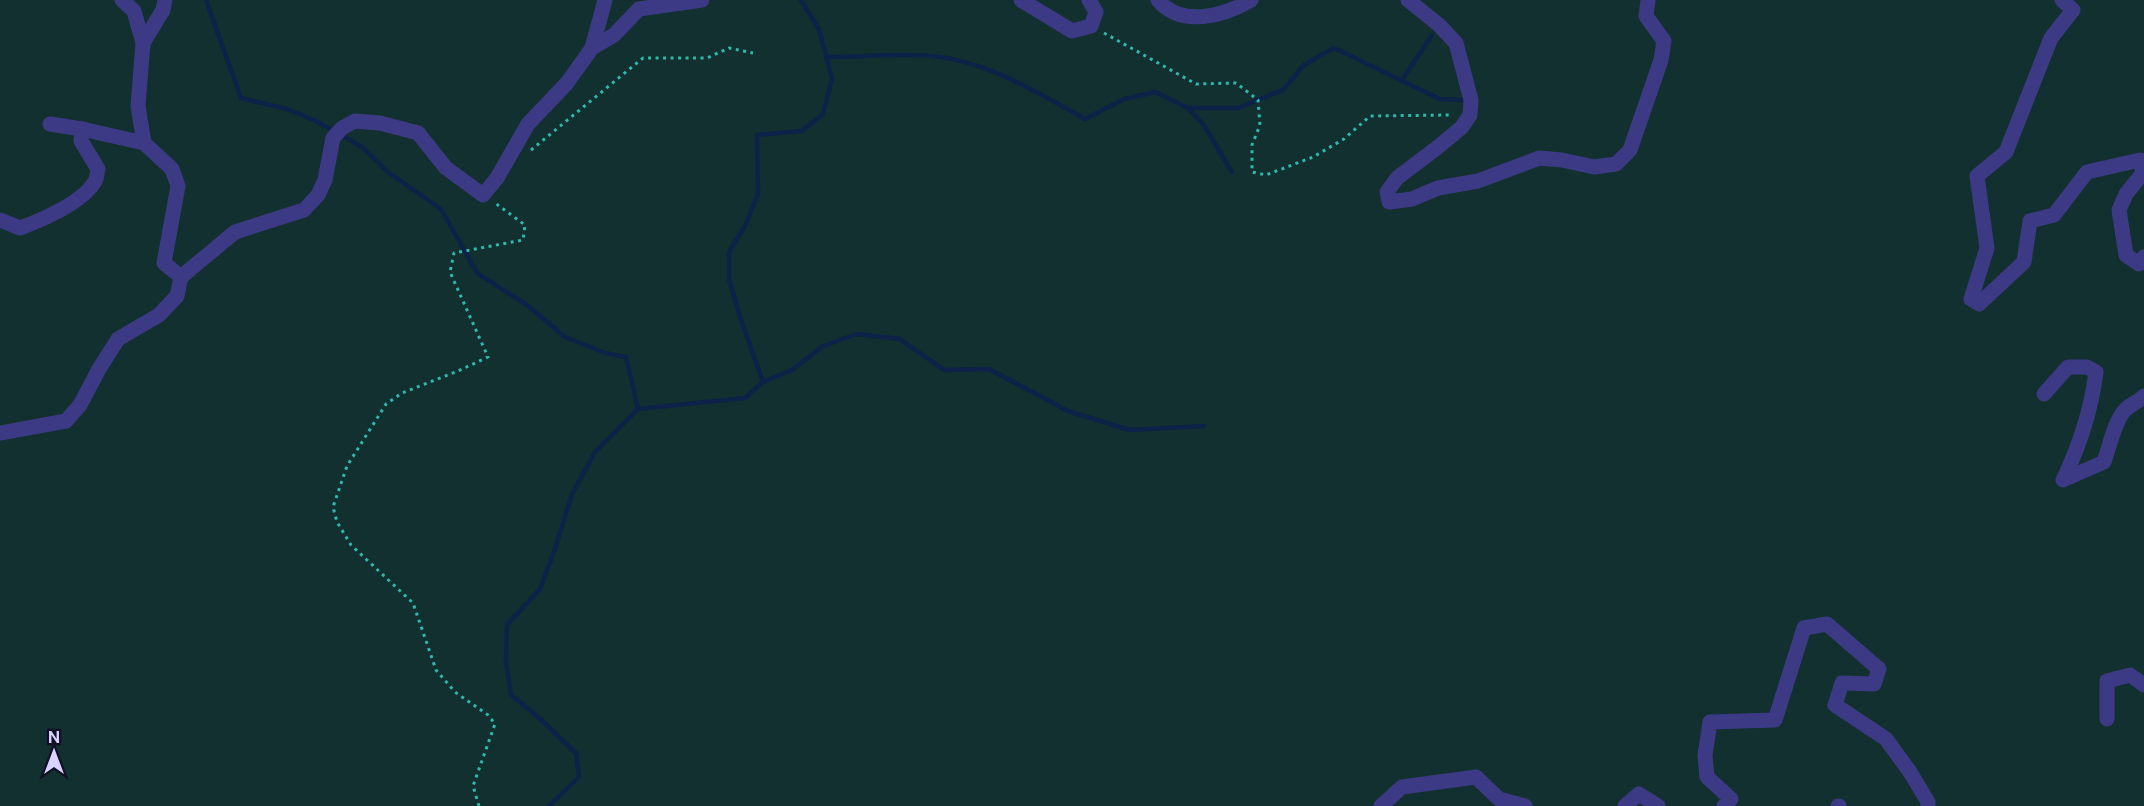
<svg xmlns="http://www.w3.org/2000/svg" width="2144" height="806" viewBox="0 0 2144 806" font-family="'Public Sans',sans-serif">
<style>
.green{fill:#12302f}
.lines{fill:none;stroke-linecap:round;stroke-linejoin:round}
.stream{stroke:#0c2248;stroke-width:4.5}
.path{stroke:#2fb8b0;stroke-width:3;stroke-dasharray:3 4.5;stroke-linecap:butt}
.minor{stroke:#3d3a85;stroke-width:15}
</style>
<rect width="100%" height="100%" fill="#130f26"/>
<rect class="green" x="0" y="0" width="2144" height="806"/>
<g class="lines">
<g class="stream">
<polyline points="206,0 241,98 287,109 316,121 362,147 389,173 441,209 477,273 527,305 565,337 605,353 626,357 638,409"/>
<path d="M826 57C861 57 898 53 932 56 987 61 1038 93 1085 119L1124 99 1155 92 1188 108H1238L1283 90 1304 65 1334 48 1440 99 1463 100"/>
<polyline points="1402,80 1432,35"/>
<polyline points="1188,108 1203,124 1232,172"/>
<polyline points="763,382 792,370 823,346 857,334 900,339 944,370 989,369 1068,411 1129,430 1204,426"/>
<polyline points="549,806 579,777 576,753 536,715 511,695 506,661 507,625 540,589 555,549 572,494 595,452 638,409 745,398 763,382 740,317 729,279 729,252 746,224 758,194 757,135 802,131 823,114 832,79 819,29 801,0"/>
</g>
<g class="path">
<polyline points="1104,33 1196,84 1236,83 1258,100 1260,125 1252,145 1252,172 1266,175 1313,157 1344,139 1370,116 1451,115"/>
<polyline points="531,150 643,58 707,58 729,48 753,53"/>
<polyline points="479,806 473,786 495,724 488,715 455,692 436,670 413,603 351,545 337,522 333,507 347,466 386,404 402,393 458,371 488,357 450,272 454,253 523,240 525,225 495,203"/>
</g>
<g class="minor">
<polyline points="122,0 134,11 143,43 138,106 144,143 172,169 178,186 164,263 181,277"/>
<polyline points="1021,0 1072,31 1091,26 1096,12 1089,0"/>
<path d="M1158 0C1181 28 1224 16 1251 0"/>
<polyline points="1408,0 1439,25 1456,43 1471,100 1470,115 1462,127 1438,147 1397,178 1387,192 1389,202 1412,199 1438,188 1478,181 1539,158 1562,160 1594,167 1616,164 1630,150 1661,60 1664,41 1646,16 1648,0"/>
<polyline points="2062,0 2073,10 2051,38 2006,152 1977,176 1987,248 1971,299 1979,304 2024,262 2030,221 2054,215 2087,172 2140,160 2143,173 2126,194 2119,210 2126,255 2139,264 2144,257"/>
<polyline points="143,43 163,10 165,0"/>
<polyline points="592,48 605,0"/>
<polyline points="50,124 82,129"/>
<path d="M0 220 20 228C42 220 81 203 94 183 97 179 97 173 98 169L81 141 82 129 144 143"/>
<path d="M2044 394 2068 367H2087L2096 372C2091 411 2080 445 2063 480L2104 462C2109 448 2115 420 2125 410 2131 404 2138 402 2144 396"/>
<polyline points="0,433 66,421 80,405 99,369 118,339 159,315 177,296 181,277 235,232 304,210 318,195 325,180 333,138 342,128 355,121 380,123 418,133 446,168 483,195 497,178 528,124 567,83 592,48 614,35 639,9 702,0"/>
<polyline points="2107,719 2107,681 2130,675 2144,685"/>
<polyline points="1381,806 1402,787 1476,777 1499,799 1525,806"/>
<polyline points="1625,806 1639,794 1658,806"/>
<polyline points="1724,806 1731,799 1707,777 1705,755 1710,722 1775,720 1804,628 1827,624 1879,669 1874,684 1842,683 1835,705 1886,739 1910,772 1928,802 1928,806"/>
<polyline points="1838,806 1839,806"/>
</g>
</g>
<g transform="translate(54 752)" stroke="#130f26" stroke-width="4.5" paint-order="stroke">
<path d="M0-4.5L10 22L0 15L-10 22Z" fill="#d9d4ff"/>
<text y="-9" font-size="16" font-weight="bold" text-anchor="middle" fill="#d9d4ff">N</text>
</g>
</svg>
